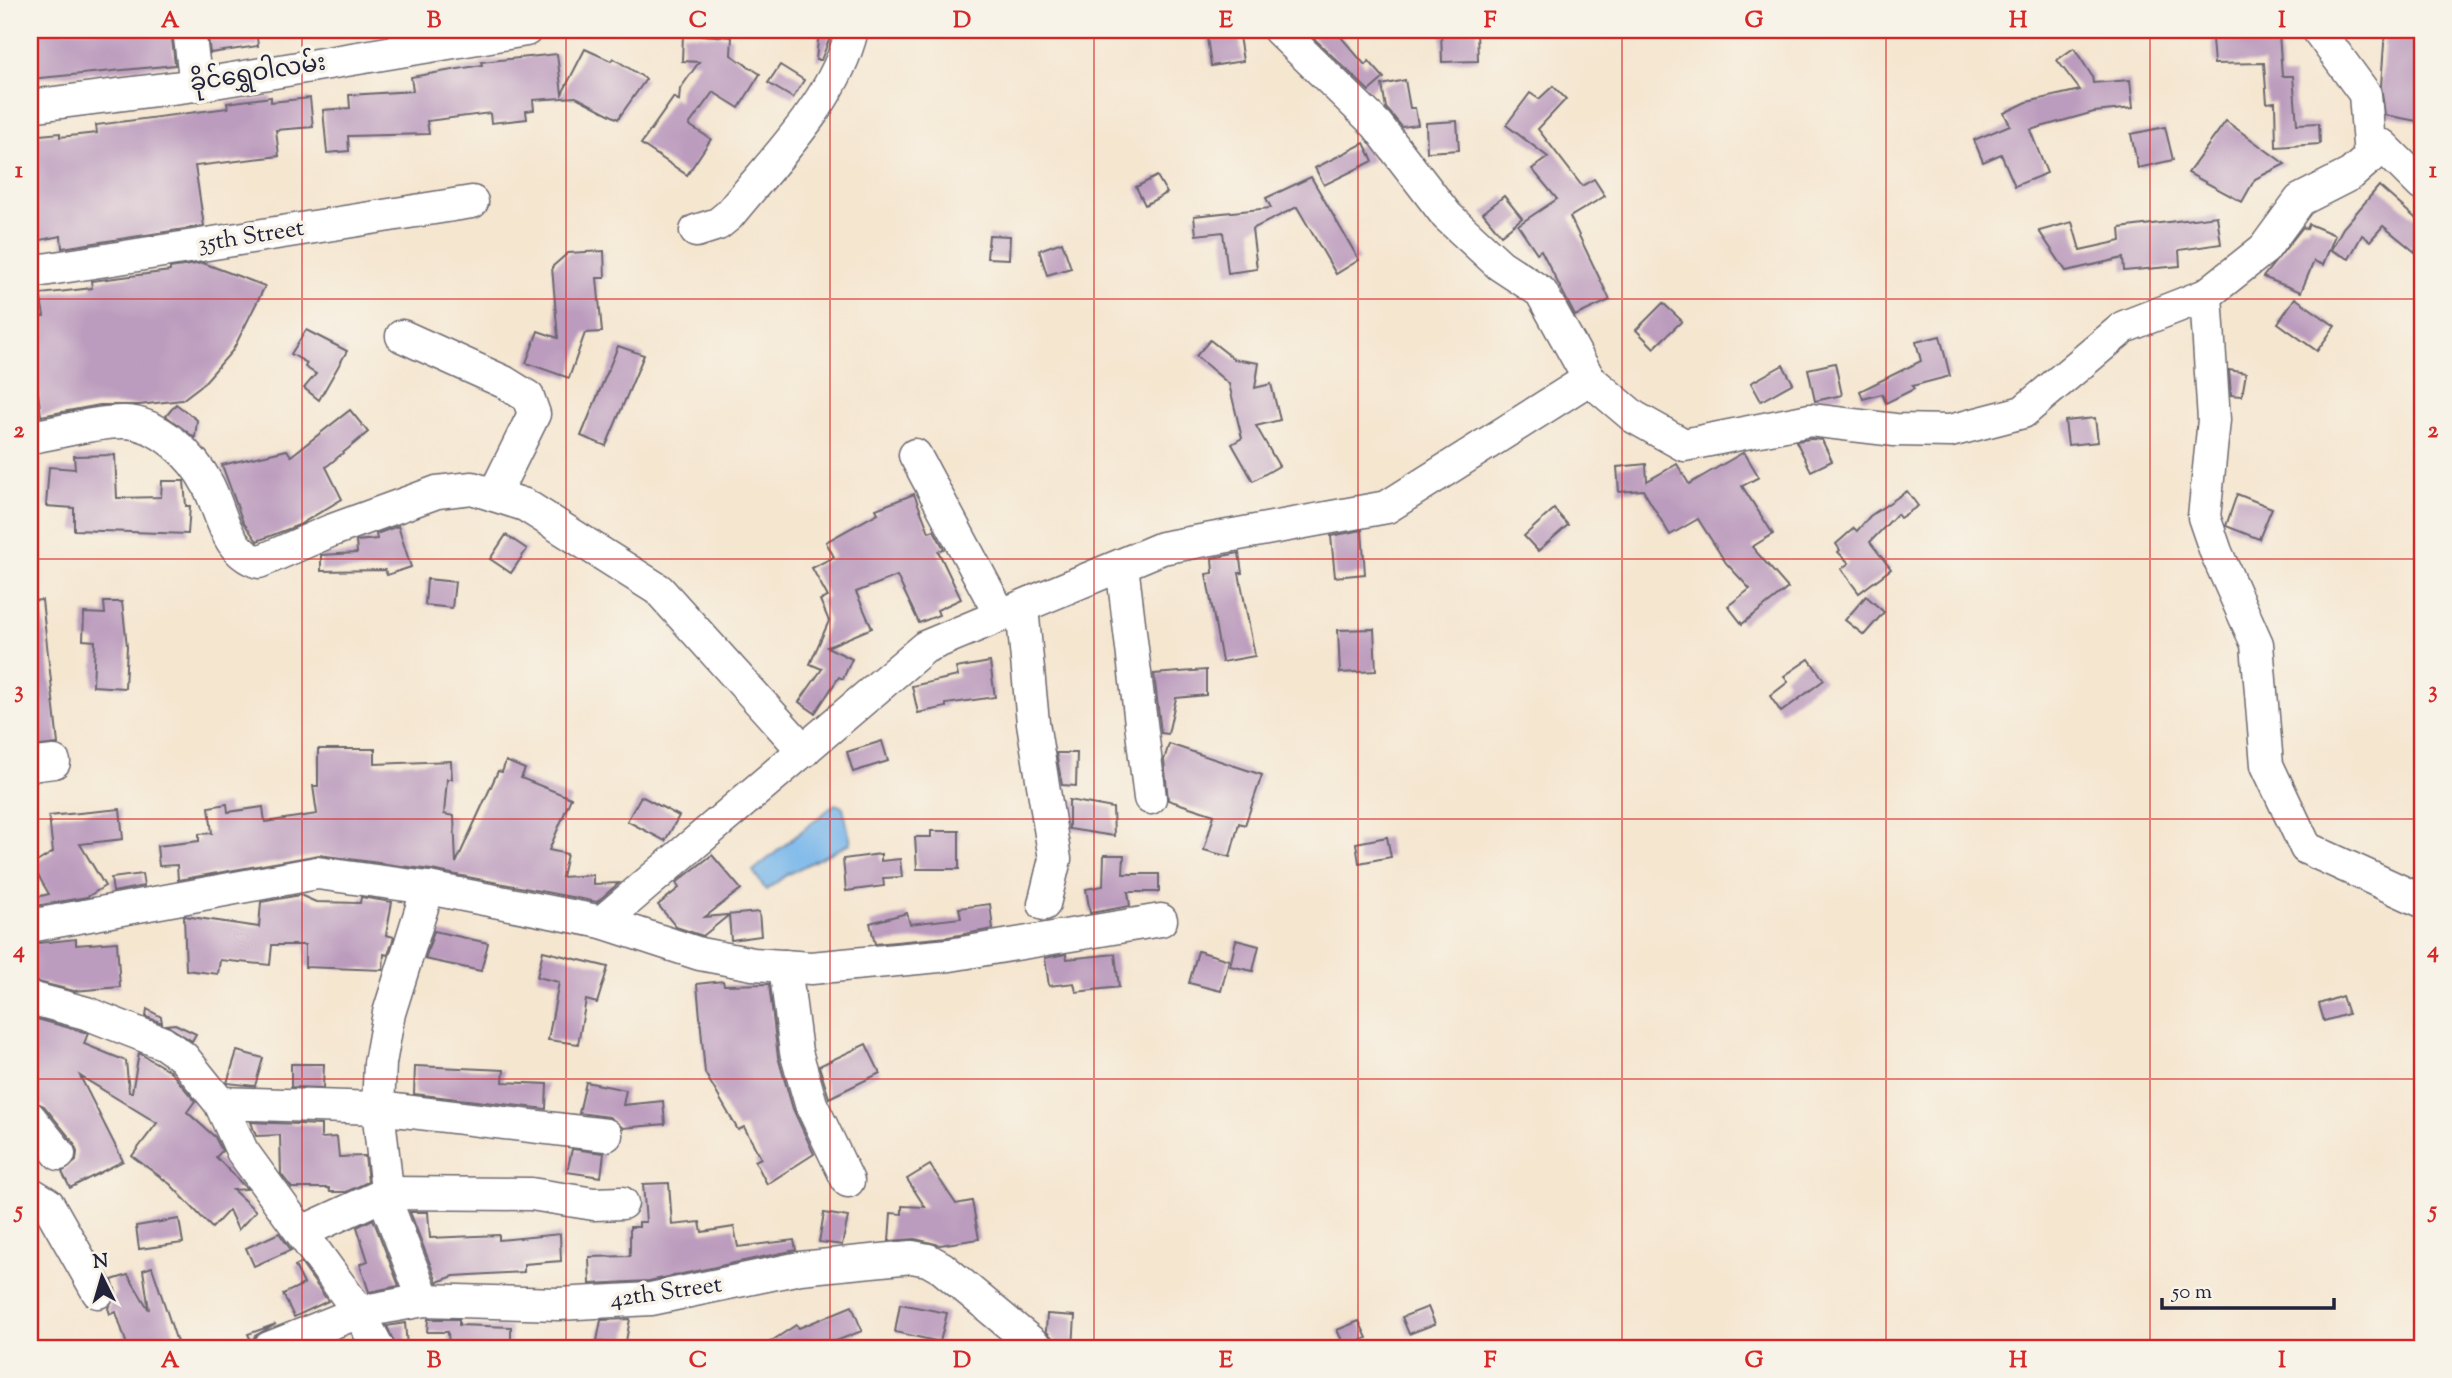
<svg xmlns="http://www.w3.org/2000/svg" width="2452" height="1378" viewBox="0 0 2452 1378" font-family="'Sorts Mill Goudy','Noto Sans Myanmar',serif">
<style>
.water{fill:#77b6ea;stroke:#4c6c92;stroke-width:2}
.building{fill:#bc9cbe}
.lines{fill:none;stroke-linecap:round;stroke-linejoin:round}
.minor-casing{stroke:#6c676f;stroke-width:35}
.minor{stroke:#fff;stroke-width:32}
.grid{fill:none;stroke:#d62828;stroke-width:2;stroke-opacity:0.55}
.labels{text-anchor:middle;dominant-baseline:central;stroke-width:7;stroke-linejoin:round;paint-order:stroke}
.street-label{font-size:24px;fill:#22223b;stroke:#f7f3e8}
.neatline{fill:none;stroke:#d62828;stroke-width:2.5}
.grid-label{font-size:23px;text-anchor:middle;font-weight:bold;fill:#d62828}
</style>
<rect width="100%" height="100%" fill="#f7f3e8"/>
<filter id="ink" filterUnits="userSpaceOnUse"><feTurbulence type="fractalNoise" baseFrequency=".0143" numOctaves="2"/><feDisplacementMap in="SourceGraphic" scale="14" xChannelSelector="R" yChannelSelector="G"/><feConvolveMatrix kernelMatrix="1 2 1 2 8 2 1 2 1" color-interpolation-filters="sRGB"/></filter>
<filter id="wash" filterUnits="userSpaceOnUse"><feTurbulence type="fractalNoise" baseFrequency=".00686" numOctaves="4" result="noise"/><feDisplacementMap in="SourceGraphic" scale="28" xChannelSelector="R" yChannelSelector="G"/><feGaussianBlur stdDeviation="1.57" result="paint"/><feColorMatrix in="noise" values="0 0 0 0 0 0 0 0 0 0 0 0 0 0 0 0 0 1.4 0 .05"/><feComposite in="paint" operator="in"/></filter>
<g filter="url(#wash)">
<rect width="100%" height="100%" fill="#f5e6d0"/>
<polygon class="water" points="835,804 843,807 851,843 788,874 766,890 753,871"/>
<g id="blocks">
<g class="building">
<polygon points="30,30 171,30 175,65 30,79"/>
<polygon points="207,30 256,30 258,46 210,53"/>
<polygon points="819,30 833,30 821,60 816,60"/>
<polygon points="1206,30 1238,30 1243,61 1211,66"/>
<polygon points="1305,30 1335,30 1365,65 1369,61 1384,78 1369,91"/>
<polygon points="1441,30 1477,30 1478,61 1442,62"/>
<polygon points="2385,30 2422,30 2422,122 2385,115 2381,86"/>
<polygon points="2279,33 2282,76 2293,76 2297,124 2319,123 2320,144 2276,147 2275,102 2267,103 2264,63 2214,64 2212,39"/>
<polygon points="683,34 732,37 731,55 760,74 739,108 713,92 689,125 711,139 687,175 641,144 674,97 679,101 680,89 699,62 682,61"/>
<polygon points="2074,48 2092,76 2093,83 2130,80 2133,108 2094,112 2030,130 2047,173 2015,186 2001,154 1983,162 1974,140 2010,125 2004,113 2027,102 2080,90 2057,60"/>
<polygon points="585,49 611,61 613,58 646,79 618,119 576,97 533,100 534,110 526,111 527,119 491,123 490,113 427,121 429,134 348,136 349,151 327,153 323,110 350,108 349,95 413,91 411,77 482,65 481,62 557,54 562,94"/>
<polygon points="780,65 804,80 793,98 768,83"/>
<polygon points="1405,80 1410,108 1415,108 1418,125 1402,127 1386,108 1382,85"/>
<polygon points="1553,86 1566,99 1538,129 1582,186 1594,179 1605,196 1570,217 1610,300 1575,316 1541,250 1537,253 1518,225 1557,199 1532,169 1548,157 1506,125 1530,93 1539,99"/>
<polygon points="271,97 271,102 310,98 313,127 276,130 279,156 195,166 204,226 62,248 61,236 30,242 30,136 60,133 60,137 97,133 96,125 228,108 227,103"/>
<polygon points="1457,121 1459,150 1427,152 1426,123"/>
<polygon points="2226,121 2285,164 2255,179 2242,202 2188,173"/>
<polygon points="2165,127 2173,160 2138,168 2131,134"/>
<polygon points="1364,143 1373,161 1324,185 1315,168"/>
<polygon points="1157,176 1167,193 1145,205 1136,187"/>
<polygon points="1311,177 1359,260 1336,274 1297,207 1252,229 1257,269 1228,273 1223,232 1196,235 1194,216 1271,208 1266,198"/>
<polygon points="2379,186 2422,224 2422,243 2415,252 2383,226 2370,241 2362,235 2349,259 2331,250 2343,228"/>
<polygon points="1504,196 1522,218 1501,235 1483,213"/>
<polygon points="2217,216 2221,244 2179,250 2180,266 2124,271 2123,258 2066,271 2039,231 2072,222 2080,250 2121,241 2120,228"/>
<polygon points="2309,224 2335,235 2323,265 2314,261 2301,292 2263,277 2303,227 2307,229"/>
<polygon points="989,235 1010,236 1009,259 987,258"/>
<polygon points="1062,242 1071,268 1047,275 1039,250"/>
<polygon points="604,251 605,278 597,278 602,332 585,333 569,378 526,363 538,331 558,338 552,267 568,253"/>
<polygon points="203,263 265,286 233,350 203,384 182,400 139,405 100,405 41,416 36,376 30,377 30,318 44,316 40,294 92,288 91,281 170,271 170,268"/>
<polygon points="2295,298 2335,326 2317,351 2278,323"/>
<polygon points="1663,303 1682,321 1654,348 1636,330"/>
<polygon points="306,330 347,351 319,400 304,388 316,374 305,367 307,363 291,354"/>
<polygon points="1940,336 1950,376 1912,386 1914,389 1886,403 1882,394 1863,399 1860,391 1921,361 1916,342"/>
<polygon points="1210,340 1234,359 1259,363 1255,388 1271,384 1280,420 1256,426 1279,466 1253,481 1232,444 1242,438 1229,384 1196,356"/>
<polygon points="618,346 644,355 606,446 581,436"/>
<polygon points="1835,363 1842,395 1815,401 1808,369"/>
<polygon points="1783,365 1793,383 1761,401 1751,383"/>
<polygon points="2229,370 2246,373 2242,396 2231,395"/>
<polygon points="176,404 197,420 195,438 166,416"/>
<polygon points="350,410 368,432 326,467 342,499 299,525 257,541 243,522 222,465 287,450 291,456"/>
<polygon points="2095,418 2098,442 2068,445 2065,421"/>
<polygon points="1811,439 1822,440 1832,461 1811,471 1796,441"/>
<polygon points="1744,452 1759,477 1742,486 1773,534 1752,547 1788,588 1742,624 1728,606 1750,589 1726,563 1698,519 1670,535 1643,490 1619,492 1617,467 1646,464 1647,481 1677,464 1689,484"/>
<polygon points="115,455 117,498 161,497 162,481 184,481 186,506 190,506 188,534 74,530 74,508 46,506 49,467 75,469 74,456"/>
<polygon points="1907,491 1918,506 1900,518 1897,514 1870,542 1891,569 1859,593 1841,569 1849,563 1838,552 1840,550 1836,544 1854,528 1857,531 1870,516"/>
<polygon points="914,494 929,532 934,530 944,549 938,551 961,599 937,610 939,615 919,623 897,576 856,592 872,628 827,647 852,659 843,679 839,677 815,713 799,702 822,669 810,664 829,621 820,600 828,597 812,568 834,557 826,542 878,513 876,509"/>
<polygon points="2237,494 2272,508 2259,539 2226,526"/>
<polygon points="1554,509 1568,525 1538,551 1524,536"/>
<polygon points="398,526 411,567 387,575 385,570 321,571 321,555 357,553 356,541 377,539 376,534"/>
<polygon points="1362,530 1365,574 1335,577 1331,536"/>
<polygon points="506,535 527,549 511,573 490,559"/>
<polygon points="1239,553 1242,573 1239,573 1255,656 1222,662 1206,574 1213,573 1212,558"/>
<polygon points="427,579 455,582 452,608 425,605"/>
<polygon points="1866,596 1884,612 1864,635 1845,620"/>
<polygon points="42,600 58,744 30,747 30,601"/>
<polygon points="104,602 122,602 127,646 125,688 93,686 95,641 83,640 84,613 105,614"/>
<polygon points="1374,629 1376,671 1340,673 1338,630"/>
<polygon points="1809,659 1824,680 1781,712 1770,696 1788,682 1784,676"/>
<polygon points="990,662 995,697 946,704 946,707 918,713 912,686 958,676 956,668"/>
<polygon points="1206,670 1206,695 1176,698 1168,734 1161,733 1154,674"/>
<polygon points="882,741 888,761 853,772 847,752"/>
<polygon points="1169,744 1262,775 1245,825 1239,823 1230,857 1204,850 1214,815 1168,800 1164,760"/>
<polygon points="318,749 375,749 375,764 451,761 452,779 447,779 444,814 454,816 456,863 498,771 502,772 506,761 525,769 521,778 571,798 549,850 567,854 562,877 593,875 593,884 619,883 597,902 431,870 319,855 178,880 177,865 159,866 157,846 199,841 199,834 212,833 209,807 227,804 228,812 263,807 265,822 317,814 313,786 318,786"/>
<polygon points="1056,753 1077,753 1076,786 1062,785"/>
<polygon points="641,796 679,816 665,841 627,821"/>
<polygon points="1069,800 1113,808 1114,836 1069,829"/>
<polygon points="120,809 123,839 80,844 105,886 87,897 35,906 33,898 49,894 32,865 53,852 49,816"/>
<polygon points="931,831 959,831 959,869 917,869 915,837 931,837"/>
<polygon points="1387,837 1391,857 1359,863 1356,843"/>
<polygon points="881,854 881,861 900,859 902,877 883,878 884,886 846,891 843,859"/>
<polygon points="712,855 741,889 705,917 759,912 761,936 731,940 729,915 703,936 676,927 658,905 679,888 676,883"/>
<polygon points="1104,855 1124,855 1123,874 1159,874 1159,892 1128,892 1130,906 1090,913 1086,889 1103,886"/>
<polygon points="142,874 144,886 113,892 111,878"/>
<polygon points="300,895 316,902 360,903 361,897 392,902 386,935 394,937 388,955 384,954 383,970 305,967 305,945 272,945 270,965 220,960 218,974 186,970 184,916 259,927 261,902"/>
<polygon points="990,904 993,929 948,937 875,944 870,923 907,913 910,924 961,918 959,908"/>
<polygon points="434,931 488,943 481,971 425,959"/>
<polygon points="76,939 76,945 117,942 120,987 74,991 30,980 30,944"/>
<polygon points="1236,940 1259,946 1253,971 1230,966"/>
<polygon points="543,951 608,967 597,1003 586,1000 578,1044 548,1040 559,982 537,977"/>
<polygon points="1198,951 1229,960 1221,991 1189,983"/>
<polygon points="1066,954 1067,959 1115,954 1119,987 1076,992 1074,983 1049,986 1045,958"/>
<polygon points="723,981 724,985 769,984 778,1057 793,1109 814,1154 767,1184 755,1161 761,1158 744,1127 738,1130 705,1073 697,984"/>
<polygon points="2342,996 2348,1014 2324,1021 2319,1004"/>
<polygon points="147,1009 161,1017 162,1023 146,1017"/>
<polygon points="30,1017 88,1033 84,1044 126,1061 129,1092 132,1092 139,1053 170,1071 195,1101 187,1112 215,1137 222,1151 216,1157 247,1189 233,1190 256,1211 238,1230 229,1210 212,1228 170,1184 132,1156 157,1123 80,1076 123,1161 70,1188 62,1172 76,1161 77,1152 74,1143 44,1106 30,1100"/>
<polygon points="175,1024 196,1034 192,1041 166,1025"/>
<polygon points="866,1044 880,1073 829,1098 819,1066"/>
<polygon points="237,1051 263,1058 255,1086 227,1083"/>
<polygon points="291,1064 324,1064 323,1088 291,1087"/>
<polygon points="415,1066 504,1070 503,1082 547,1084 546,1109 414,1094"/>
<polygon points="586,1082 626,1090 623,1105 663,1101 665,1124 623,1128 609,1117 579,1113"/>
<polygon points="251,1122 321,1125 321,1138 337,1137 339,1157 365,1156 368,1182 346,1192 330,1192 329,1188 292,1188 281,1174 280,1135 256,1136"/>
<polygon points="572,1149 604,1153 601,1177 567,1172"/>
<polygon points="930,1165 956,1204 972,1201 979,1239 940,1245 915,1239 889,1241 891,1213 902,1214 902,1206 925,1207 907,1179"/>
<polygon points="669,1183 672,1225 700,1222 702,1232 734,1227 738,1247 794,1240 796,1250 649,1281 590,1284 589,1257 630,1256 630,1227 639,1227 639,1222 646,1222 643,1184"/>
<polygon points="410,1212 428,1212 430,1238 499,1235 499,1240 560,1234 561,1261 524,1264 524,1272 454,1276 437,1282"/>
<polygon points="824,1213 848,1217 842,1245 819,1242"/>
<polygon points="179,1219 183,1243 139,1249 136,1226"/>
<polygon points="373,1219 399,1286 369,1292 360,1264 368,1261 357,1227"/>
<polygon points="279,1233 291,1250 254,1266 246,1248"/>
<polygon points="301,1263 328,1301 294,1317 283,1294 304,1284 295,1266"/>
<polygon points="152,1267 179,1348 128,1348 116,1312 110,1314 108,1308 116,1293 112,1280 128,1275 149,1310 143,1270"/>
<polygon points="900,1304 947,1313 940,1342 895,1332"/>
<polygon points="852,1306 862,1331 818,1348 761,1348 796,1325 799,1328"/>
<polygon points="1428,1307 1435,1324 1409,1334 1402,1317"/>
<polygon points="1047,1314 1075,1316 1073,1348 1056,1348 1055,1341 1046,1331"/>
<polygon points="428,1319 459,1319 459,1325 511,1327 511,1348 449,1348 448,1332 427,1332"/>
<polygon points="630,1319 625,1347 597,1341 601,1320"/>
<polygon points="1359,1321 1367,1338 1345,1347 1337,1330"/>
<polygon points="405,1323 407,1346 396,1348 387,1326"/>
<polygon points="276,1324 255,1336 252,1343 248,1334"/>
</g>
</g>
</g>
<g filter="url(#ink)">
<use href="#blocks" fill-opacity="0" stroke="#6c676f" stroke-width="2"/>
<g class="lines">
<defs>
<g id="minor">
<polyline points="189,30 196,85"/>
<polyline points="1279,30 1377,125 1447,216 1500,265 1541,292 1589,379 1634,417 1684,445 1810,420 1895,430 1950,431 2023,412 2124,327 2206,295 2264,249 2300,200 2351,174 2383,146 2422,185"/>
<polyline points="2318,30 2365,94 2370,158"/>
<polyline points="30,106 196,85 526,30"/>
<path d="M696 231 718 224 729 215C774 159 835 101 852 30"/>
<polyline points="30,272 472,202"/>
<polyline points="2206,295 2214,420 2204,517 2216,552 2257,644 2267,765 2306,848 2422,901"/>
<polyline points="402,336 504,382 528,397 534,414 494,495"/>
<path d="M30 437C58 433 97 421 125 422 159 423 193 456 208 485 222 512 225 552 259 562L330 531 437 492 472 488 525 505 659 590 804 751"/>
<polyline points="915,455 1001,616"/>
<polyline points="1122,565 1150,798"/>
<polyline points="1022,607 1033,723 1055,859 1044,904"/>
<polyline points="30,765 54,762"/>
<polyline points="602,922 925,647 1162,548 1387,507 1589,379"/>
<polyline points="30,926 317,873 428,888 602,922 700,954 753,964 811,968 950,955 1161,920"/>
<polyline points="785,966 796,1052 811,1104 848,1181"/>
<polyline points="30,998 86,1013 163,1043 183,1057 220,1103 242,1151 359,1312 378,1348"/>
<polyline points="220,1103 378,1108 606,1135"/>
<polyline points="30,1118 59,1154"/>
<polyline points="30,1193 48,1204 98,1292"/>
<polyline points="302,1232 387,1193 531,1194 594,1204 622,1203"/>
<polyline points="424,1300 389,1209 378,1108 380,1063 389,1013 428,888"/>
<polyline points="269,1348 359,1312 424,1300 558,1304 651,1299 800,1268 912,1257 928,1260 942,1268 1038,1348"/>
</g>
</defs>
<use href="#minor" class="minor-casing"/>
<use href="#minor" class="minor"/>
</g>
</g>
<path class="grid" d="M302 30V1348M566 30V1348M830 30V1348M1094 30V1348M1358 30V1348M1622 30V1348M1886 30V1348M2150 30V1348M30 299H2422M30 559H2422M30 819H2422M30 1079H2422"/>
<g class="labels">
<g class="street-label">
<text transform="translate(258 74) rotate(-9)">ခိုင်ရွှေဝါလမ်း</text>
<text transform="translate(251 237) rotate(-9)">35th Street</text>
<text transform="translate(666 1293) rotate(-8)">42th Street</text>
</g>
</g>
<rect width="2452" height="1378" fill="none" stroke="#f7f3e8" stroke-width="77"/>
<g transform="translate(102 1277) rotate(355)" stroke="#f7f3e8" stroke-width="5" paint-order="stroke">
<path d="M0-5L12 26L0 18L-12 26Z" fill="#22223b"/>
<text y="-10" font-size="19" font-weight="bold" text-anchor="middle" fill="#22223b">N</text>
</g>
<path d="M2162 1298v10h172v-10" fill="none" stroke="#22223b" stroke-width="3.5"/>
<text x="2172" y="1298" font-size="21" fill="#22223b" stroke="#f7f3e8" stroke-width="5" paint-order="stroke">50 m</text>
<rect x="38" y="38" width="2376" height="1302" class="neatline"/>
<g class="grid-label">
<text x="170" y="27">A</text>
<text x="434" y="27">B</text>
<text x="698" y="27">C</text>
<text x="962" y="27">D</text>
<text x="1226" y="27">E</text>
<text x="1490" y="27">F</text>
<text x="1754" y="27">G</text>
<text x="2018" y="27">H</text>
<text x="2282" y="27">I</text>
<text x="19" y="177">1</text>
<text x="2433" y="177">1</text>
<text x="19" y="437">2</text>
<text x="2433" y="437">2</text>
<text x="19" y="697">3</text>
<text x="2433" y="697">3</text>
<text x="19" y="957">4</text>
<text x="2433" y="957">4</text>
<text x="19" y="1217">5</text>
<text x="2433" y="1217">5</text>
<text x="170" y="1367">A</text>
<text x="434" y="1367">B</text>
<text x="698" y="1367">C</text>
<text x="962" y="1367">D</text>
<text x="1226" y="1367">E</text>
<text x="1490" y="1367">F</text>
<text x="1754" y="1367">G</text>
<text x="2018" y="1367">H</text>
<text x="2282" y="1367">I</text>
</g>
</svg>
